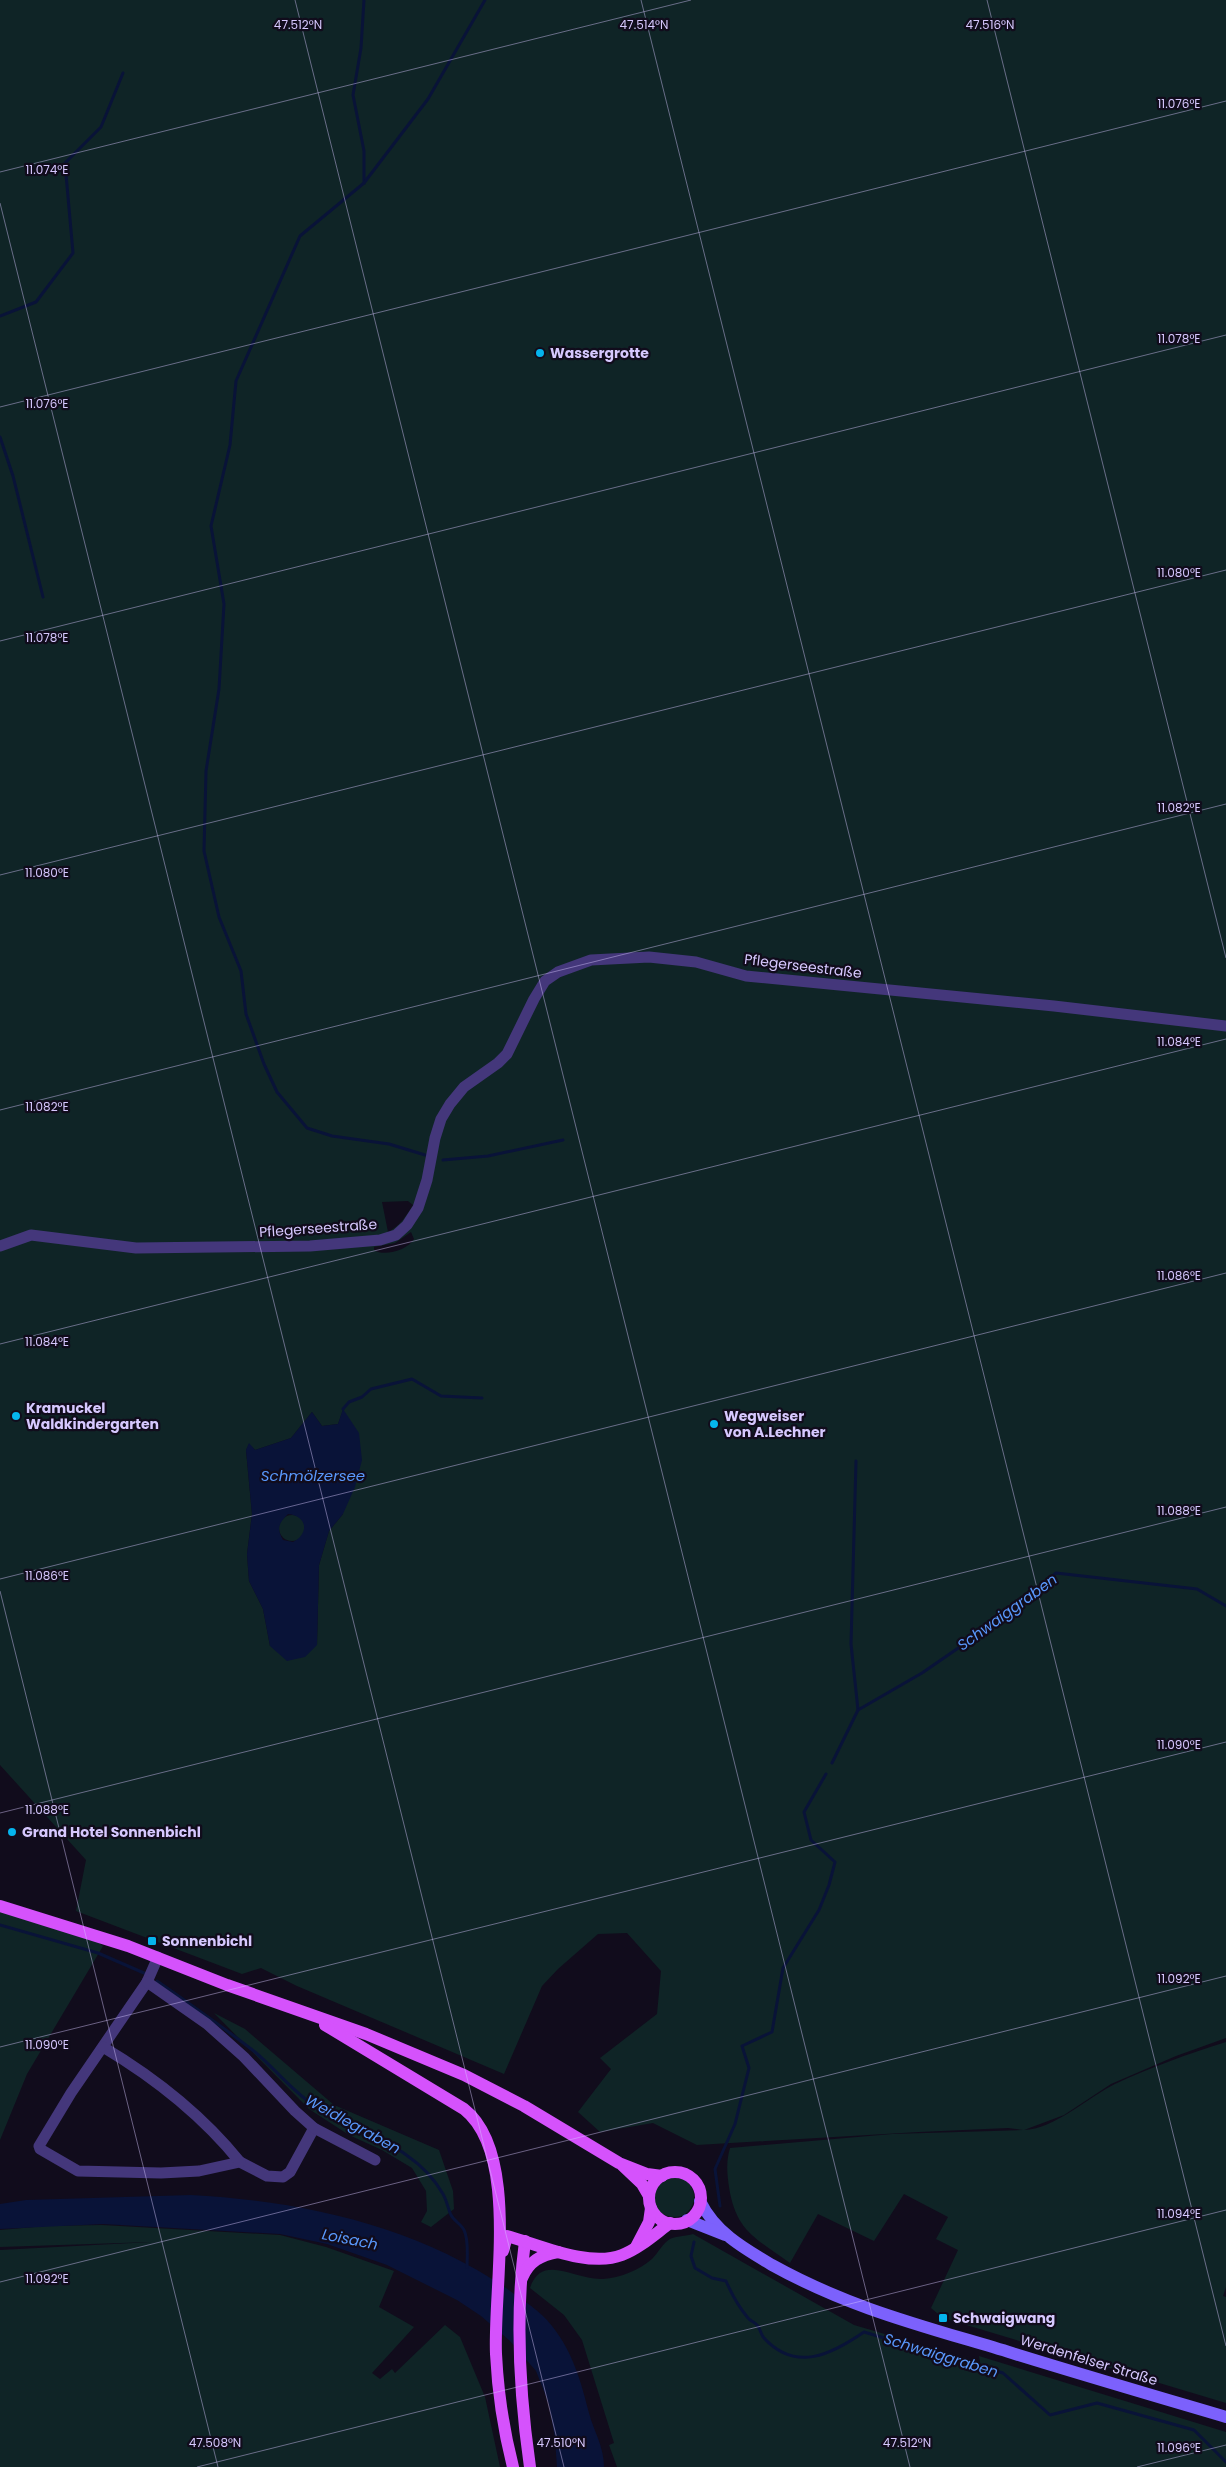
<svg xmlns="http://www.w3.org/2000/svg" width="1226" height="2467" viewBox="0 0 1226 2467" font-family="Poppins,sans-serif">
<style>
.green{fill:#0f2426;fill-rule:evenodd}
.water{fill:#091338;fill-rule:evenodd}
.lines{fill:none;stroke-linecap:round;stroke-linejoin:round}
.stream{stroke:#091338;stroke-width:3}
.street{stroke:#44377b;stroke-width:11}
.secondary{stroke:#7c61fc;stroke-width:12}
.primary{stroke:#d552fc;stroke-width:12}
.ticks{fill:none;stroke:#d6c8fe;stroke-width:1;stroke-opacity:0.45}
.poi-dot{fill:#05b4ed;stroke:#110c1c;stroke-width:2}
.labels{text-anchor:middle;dominant-baseline:central;stroke-width:4.5;stroke-linejoin:round;paint-order:stroke}
.poi-label{font-size:14px;font-weight:bold;fill:#d6c8fe;stroke:#110c1c;text-anchor:start}
.street-label{font-size:14px;fill:#d6c8fe;stroke:#110c1c}
.water-label{font-size:15px;font-style:italic;fill:#5998fc;stroke:#110c1c}
.ticks-label{font-size:12px;text-anchor:middle;fill:#d6c8fe;stroke:#110c1c;stroke-width:4.5;stroke-linejoin:round;paint-order:stroke}
</style>
<rect width="100%" height="100%" fill="#110c1c"/>
<g class="green">
<path d="M0 0H1226V2038L1176 2056 1111 2084 1064 2115 1024 2130C1053 2130 1090 2096 1115 2084 1151 2067 1188 2054 1226 2042V2287L1223 2296 1226 2297V2403L943 2318 931 2308 958 2250 936 2239 948 2217 904 2194 874 2241 818 2214 790 2263C756 2238 736 2232 729 2187 727 2173 726 2162 730 2148L892 2134 1023 2130 1008 2128 919 2132 697 2145 653 2123 600 2132 578 2112 611 2069 600 2058 657 2014 661 1971 627 1933 598 1934 558 1969 542 1986 504 2074 297 1986 261 1968 242 1974 76 1911 86 1860 0 1765ZM408 1201 413 1205C406 1216 400 1226 388 1232L382 1202ZM411 1232 414 1239C408 1250 384 1257 374 1250V1247L395 1243ZM343 1410V1514L329 1531 319 1565 317 1644 270 1646 263 1609 249 1581 247 1554 252 1514 246 1450 249 1444 255 1450 291 1438 312 1412 322 1426 338 1424Z"/>
<circle cx="292" cy="1528" r="13"/>
<polygon points="0,1906 86,1933 103,1946 27,2074 0,2140"/>
<polygon points="214,2013 245,2029 334,2105 439,2150 453,2191 454,2209 431,2227 421,2222 427,2211 426,2191 412,2168 382,2150 349,2135 309,2109"/>
<circle cx="674" cy="2197" r="20"/>
<polygon points="102,2225 280,2235 326,2247 394,2271 379,2307 414,2327 372,2373 380,2379 392,2369 395,2373 445,2325 460,2337 485,2397 500,2467 0,2467 0,2250 151,2242 0,2247 0,2230 46,2226"/>
<path d="M693 2234 854 2325 980 2362 979 2356 1226 2432V2467H617L609 2445 614 2443 582 2340 564 2315 530 2288C542 2252 576 2281 603 2279 620 2278 639 2270 652 2259 658 2253 663 2243 670 2239 676 2236 686 2236 693 2234Z"/>
</g>
<g class="water">
<path d="M343 1409 359 1433 362 1460 355 1487 343 1514 329 1531 319 1565 317 1645 305 1657 287 1661 270 1646 263 1609 249 1581 247 1554 252 1514 246 1450 249 1443 255 1450 291 1438 312 1412 322 1426 338 1424ZM288 1514C308 1516 309 1534 293 1542L283 1540C276 1528 279 1523 288 1514Z"/>
<path d="M191 2195C301 2201 413 2225 506 2288 522 2300 540 2310 552 2326 573 2352 581 2382 589 2413 594 2432 604 2446 604 2467H557L555 2439 549 2404 536 2371 510 2341 481 2316 457 2300 387 2265 327 2244 280 2234 103 2224 0 2229V2204L26 2200Z"/>
</g>
<g class="lines">
<g class="stream">
<polyline points="364,0 361,48 353,95 364,151 364,183"/>
<polyline points="0,316 36,302 73,253 65,163 101,127 123,73"/>
<polyline points="0,437 13,476 43,597"/>
<polyline points="425,1155 389,1144 332,1136 307,1128 277,1092 264,1064 246,1014 241,971 219,917 204,851 206,771 219,689 224,604 211,526 230,445 236,381 300,236 364,183 428,99 485,0"/>
<polyline points="443,1160 488,1156 563,1140"/>
<polyline points="343,1409 349,1402 362,1397 371,1389 412,1379 441,1396 482,1398"/>
<polyline points="856,1461 851,1644 858,1710"/>
<polyline points="832,1763 858,1710 922,1673 1015,1609 1056,1573 1197,1589 1226,1606"/>
<polyline points="0,1925 98,1953 144,1973"/>
<path d="M157 1981C190 2004 223 2027 255 2052 273 2067 289 2087 308 2101 352 2133 414 2142 443 2194 447 2201 448 2209 451 2215 454 2221 461 2224 464 2230 469 2240 467 2256 467 2267"/>
<polyline points="720,2206 715,2169 735,2124 749,2068 742,2046 772,2032 783,1968 819,1910 829,1885 835,1862 811,1840 804,1812 826,1774"/>
<path d="M694 2242 691 2256 695 2268 712 2278 726 2281C732 2295 738 2306 748 2318 750 2321 755 2322 757 2325 760 2328 761 2335 764 2338 796 2373 832 2354 864 2332L1003 2373 1050 2415 1097 2403 1194 2430 1226 2462"/>
</g>
<g class="street">
<polyline points="0,1246 31,1235 136,1248 310,1246 380,1240 396,1235 407,1225 418,1208 427,1180 435,1138 441,1119 450,1104 464,1087 498,1063 507,1054 534,999 545,981 558,972 591,960 649,957 696,962 746,976 1054,1006 1226,1026"/>
<polyline points="158,1957 147,1982 71,2093 39,2146 40,2149 78,2171 161,2173 199,2171 240,2162 267,2176 283,2177 290,2172 314,2128"/>
<polyline points="147,1982 207,2024 244,2057 295,2111 314,2128 375,2160"/>
<path d="M103 2047C155 2078 202 2115 240 2162"/>
</g>
<g class="secondary">
<path d="M700 2201C715 2232 743 2248 772 2265 851 2309 927 2327 1012 2353 1083 2375 1155 2396 1226 2417"/>
<polyline points="687,2220 725,2235"/>
</g>
<g class="primary">
<polyline points="0,1906 128,1946 227,1985 366,2034 464,2075 524,2106 619,2163 647,2174 662,2176"/>
<path d="M325 2025 464 2109C520 2153 493 2289 496 2354 498 2394 503 2428 513 2467"/>
<polyline points="623,2166 642,2184 649,2196"/>
<circle cx="675" cy="2198" r="26"/>
<path d="M525 2241C515 2317 519 2391 530 2467"/>
<polyline points="636,2247 649,2222 651,2208"/>
<path d="M503 2251 507 2236C540 2245 589 2268 622 2255 640 2248 655 2234 670 2223"/>
<path d="M522 2278C529 2261 541 2255 558 2252"/>
</g>
</g>
<path class="ticks" d="M295 0 910 2467M641 0 1226 2346M987 0 1226 958M0 172 691 0M0 203 564 2467M0 407 1226 101M0 641 1226 335M0 875 1226 570M0 1110 1226 804M0 1344 1226 1039M0 1579 1226 1273M0 1591 218 2467M0 1813 1226 1507M0 2047 1226 1742M0 2282 1226 1976M197 2467 1226 2210M1137 2467 1226 2445"/>
<g class="poi-dot">
<circle cx="540" cy="353" r="5"/>
<circle cx="16" cy="1416" r="5"/>
<circle cx="714" cy="1424" r="5"/>
<circle cx="12" cy="1832" r="5"/>
<rect x="147" y="1936" width="10" height="10" rx="2.5"/>
<rect x="938" y="2313" width="10" height="10" rx="2.5"/>
</g>
<g class="labels">
<g class="poi-label">
<text x="550" y="353">Wassergrotte</text>
<text x="26" y="1408">Kramuckel<tspan x="26" dy="16">Waldkindergarten</tspan></text>
<text x="724" y="1416">Wegweiser<tspan x="724" dy="16">von A.Lechner</tspan></text>
<text x="22" y="1832">Grand Hotel Sonnenbichl</text>
<text x="162" y="1941">Sonnenbichl</text>
<text x="953" y="2318">Schwaigwang</text>
</g>
<g class="street-label">
<text transform="translate(803 966) rotate(7)">Pflegerseestraße</text>
<text transform="translate(318 1228) rotate(-4)">Pflegerseestraße</text>
<text transform="translate(1089 2360) rotate(17)">Werdenfelser Straße</text>
</g>
<g class="water-label">
<text x="313" y="1475">Schmölzersee</text>
<text transform="translate(1007 1612) rotate(-36)">Schwaiggraben</text>
<text transform="translate(353 2124) rotate(29)">Weidlegraben</text>
<text transform="translate(350 2239) rotate(11)">Loisach</text>
<text transform="translate(941 2355) rotate(17)">Schwaiggraben</text>
</g>
</g>
<g class="ticks-label">
<text x="298" y="29">47.512°N</text>
<text x="644" y="29">47.514°N</text>
<text x="990" y="29">47.516°N</text>
<text x="1179" y="108">11.076°E</text>
<text x="47" y="174">11.074°E</text>
<text x="1179" y="343">11.078°E</text>
<text x="47" y="408">11.076°E</text>
<text x="1179" y="577">11.080°E</text>
<text x="47" y="642">11.078°E</text>
<text x="1179" y="812">11.082°E</text>
<text x="47" y="877">11.080°E</text>
<text x="1179" y="1046">11.084°E</text>
<text x="47" y="1111">11.082°E</text>
<text x="1179" y="1280">11.086°E</text>
<text x="47" y="1346">11.084°E</text>
<text x="1179" y="1515">11.088°E</text>
<text x="47" y="1580">11.086°E</text>
<text x="1179" y="1749">11.090°E</text>
<text x="47" y="1814">11.088°E</text>
<text x="1179" y="1983">11.092°E</text>
<text x="47" y="2049">11.090°E</text>
<text x="1179" y="2218">11.094°E</text>
<text x="47" y="2283">11.092°E</text>
<text x="215" y="2447">47.508°N</text>
<text x="561" y="2447">47.510°N</text>
<text x="907" y="2447">47.512°N</text>
<text x="1179" y="2452">11.096°E</text>
</g>
</svg>
